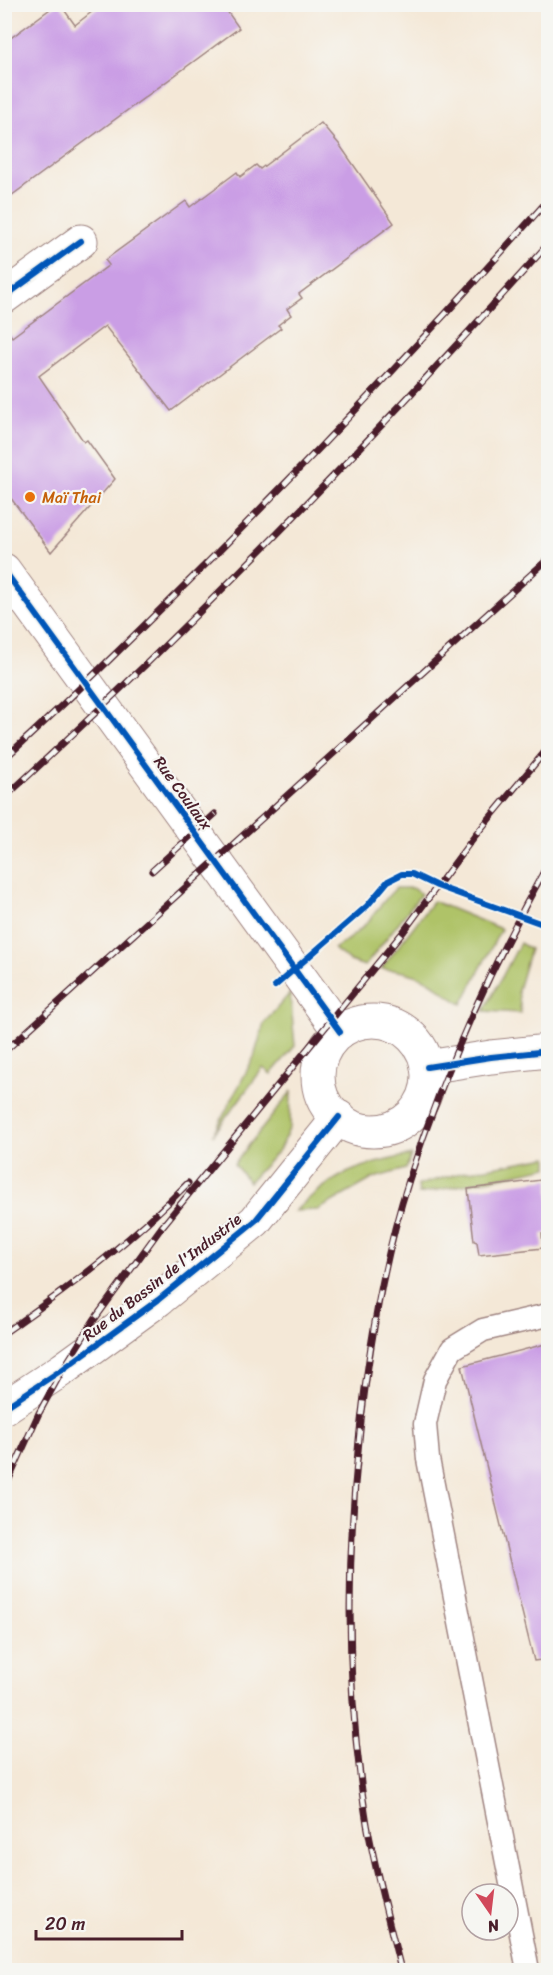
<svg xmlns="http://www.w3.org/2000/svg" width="553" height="1975" viewBox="0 0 553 1975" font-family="Sriracha,sans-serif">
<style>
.green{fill:#afc367;stroke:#7c7149;stroke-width:1.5}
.building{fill:#ca9ee5}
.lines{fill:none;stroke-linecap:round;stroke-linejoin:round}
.lane-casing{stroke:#9f8481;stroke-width:25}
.street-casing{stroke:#9f8481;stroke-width:35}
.lane{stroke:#fff;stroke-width:22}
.street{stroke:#fff;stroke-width:33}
.rail-casing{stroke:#4a1f2b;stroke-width:7}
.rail{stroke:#f6f6f2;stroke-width:4.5;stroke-dasharray:14;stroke-linecap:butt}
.cycleway-casing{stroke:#f6f6f2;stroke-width:10}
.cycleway{stroke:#0057b8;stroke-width:6}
.food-dot{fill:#e8710a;stroke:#f6f6f2;stroke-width:2}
.labels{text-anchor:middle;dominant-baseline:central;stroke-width:4.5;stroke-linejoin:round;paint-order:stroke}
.food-label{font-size:16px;fill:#c56008;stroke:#f6f6f2;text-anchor:start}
.street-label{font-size:16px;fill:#4a1f2b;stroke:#f6f6f2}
</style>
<rect width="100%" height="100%" fill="#f6f6f2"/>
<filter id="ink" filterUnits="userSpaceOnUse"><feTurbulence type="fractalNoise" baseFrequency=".0167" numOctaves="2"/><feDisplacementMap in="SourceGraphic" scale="12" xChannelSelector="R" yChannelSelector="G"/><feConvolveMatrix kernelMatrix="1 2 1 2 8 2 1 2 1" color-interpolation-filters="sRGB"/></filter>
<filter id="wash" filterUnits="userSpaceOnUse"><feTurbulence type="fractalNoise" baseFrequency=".008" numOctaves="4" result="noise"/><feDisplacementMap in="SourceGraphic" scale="24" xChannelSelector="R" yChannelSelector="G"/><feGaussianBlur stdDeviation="1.35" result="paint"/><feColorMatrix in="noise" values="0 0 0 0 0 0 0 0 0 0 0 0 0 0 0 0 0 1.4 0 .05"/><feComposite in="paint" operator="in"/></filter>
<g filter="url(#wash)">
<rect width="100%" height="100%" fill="#f4e8d7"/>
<g class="green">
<path d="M396 888H412L421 894 365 966 350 961 334 949C349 939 363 929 374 914 383 903 385 898 396 888Z"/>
<path d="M433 901 501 929 462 1004C449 998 440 987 427 980 414 973 397 970 381 969Z"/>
<polygon points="520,943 530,949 518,990 521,1013 484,1011"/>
<polygon points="290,993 295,1046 271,1074 263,1068 213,1135 254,1057 264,1023"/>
<polygon points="291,1092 290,1127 279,1150 249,1182 234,1164"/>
<path d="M411 1155 406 1169 374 1178 318 1210 295 1211C336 1172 356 1166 411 1155Z"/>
<polygon points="548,1157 548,1167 419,1194 418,1185 464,1172"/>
</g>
<g id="blocks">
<g class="building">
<polygon points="57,4 60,4 75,25 102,4 222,4 239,28 4,201 4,43"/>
<polygon points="321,123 339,144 394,223 299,294 302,298 287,309 291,315 278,325 281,328 171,411 105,326 39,376 84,442 87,440 115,479 51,552 4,489 4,326 12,337 109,265 105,260 186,201 190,207 237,172 240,177 256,165 260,169"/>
<polygon points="549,1179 549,1233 542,1234 543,1248 479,1255 477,1242 474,1241 468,1189"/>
<polygon points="549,1343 549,1659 534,1661 462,1366"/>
</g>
</g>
</g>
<g filter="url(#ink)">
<use href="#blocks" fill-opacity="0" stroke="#9f8481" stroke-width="1.5"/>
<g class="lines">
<defs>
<polyline id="lane" points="528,1970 428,1459 425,1424 435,1380 452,1349 483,1330 548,1315"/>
<g id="street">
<polyline points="4,297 81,241"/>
<polyline points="4,570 340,1032"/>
<circle cx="373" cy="1076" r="55"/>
<polyline points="427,1067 491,1057 548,1051"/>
<polyline points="4,1408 63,1369 158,1300 255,1221 339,1117"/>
</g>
</defs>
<use href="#lane" class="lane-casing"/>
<use href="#street" class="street-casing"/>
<use href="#lane" class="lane"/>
<use href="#street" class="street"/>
<defs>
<g id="rail">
<path d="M4 759C77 693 147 623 216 554 330 439 441 321 548 200"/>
<path d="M4 798C195 623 376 437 548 244"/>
<polyline points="152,871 215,814"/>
<polyline points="4,1052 548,559"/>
<path d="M4 1333C70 1287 132 1241 188 1183"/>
<polyline points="4,1490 39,1413 63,1369 94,1320 161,1228 404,931 474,837 548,748"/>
<path d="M401 1970C389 1922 376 1874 367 1824 346 1698 346 1567 359 1440 368 1352 382 1264 409 1180 444 1070 492 964 548 864"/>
</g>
</defs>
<use href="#rail" class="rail-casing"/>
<use href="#rail" class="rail"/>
<defs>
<g id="cycleway">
<polyline points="4,297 81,241"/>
<polyline points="4,570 340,1032"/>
<polyline points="275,986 367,906 388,881 402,874 412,874 437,886 548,926"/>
<polyline points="427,1067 491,1057 548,1051"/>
<polyline points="4,1408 63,1369 158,1300 255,1221 339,1117"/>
</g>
</defs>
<use href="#cycleway" class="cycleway-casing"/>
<use href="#cycleway" class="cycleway"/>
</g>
</g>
<circle class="food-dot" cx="30" cy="497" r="6"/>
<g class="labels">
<g class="food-label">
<text x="42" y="497">Maï Thai</text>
</g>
<g class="street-label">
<text transform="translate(183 793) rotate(54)">Rue Coulaux</text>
<text transform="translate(162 1277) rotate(-38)">Rue du Bassin de l'Industrie</text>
</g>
</g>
<rect width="553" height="1975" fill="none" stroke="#f6f6f2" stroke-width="24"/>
<g transform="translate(490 1912) rotate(166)"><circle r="28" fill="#f6f6f2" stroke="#b1a0a2" stroke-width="1.5"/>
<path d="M0-4.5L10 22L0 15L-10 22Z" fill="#d1495b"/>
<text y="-9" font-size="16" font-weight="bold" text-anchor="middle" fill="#4a1f2b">N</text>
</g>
<path d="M36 1930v9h146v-9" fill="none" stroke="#4a1f2b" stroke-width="3"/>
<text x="45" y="1930" font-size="18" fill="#4a1f2b" stroke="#f6f6f2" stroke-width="4.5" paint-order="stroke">20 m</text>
</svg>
